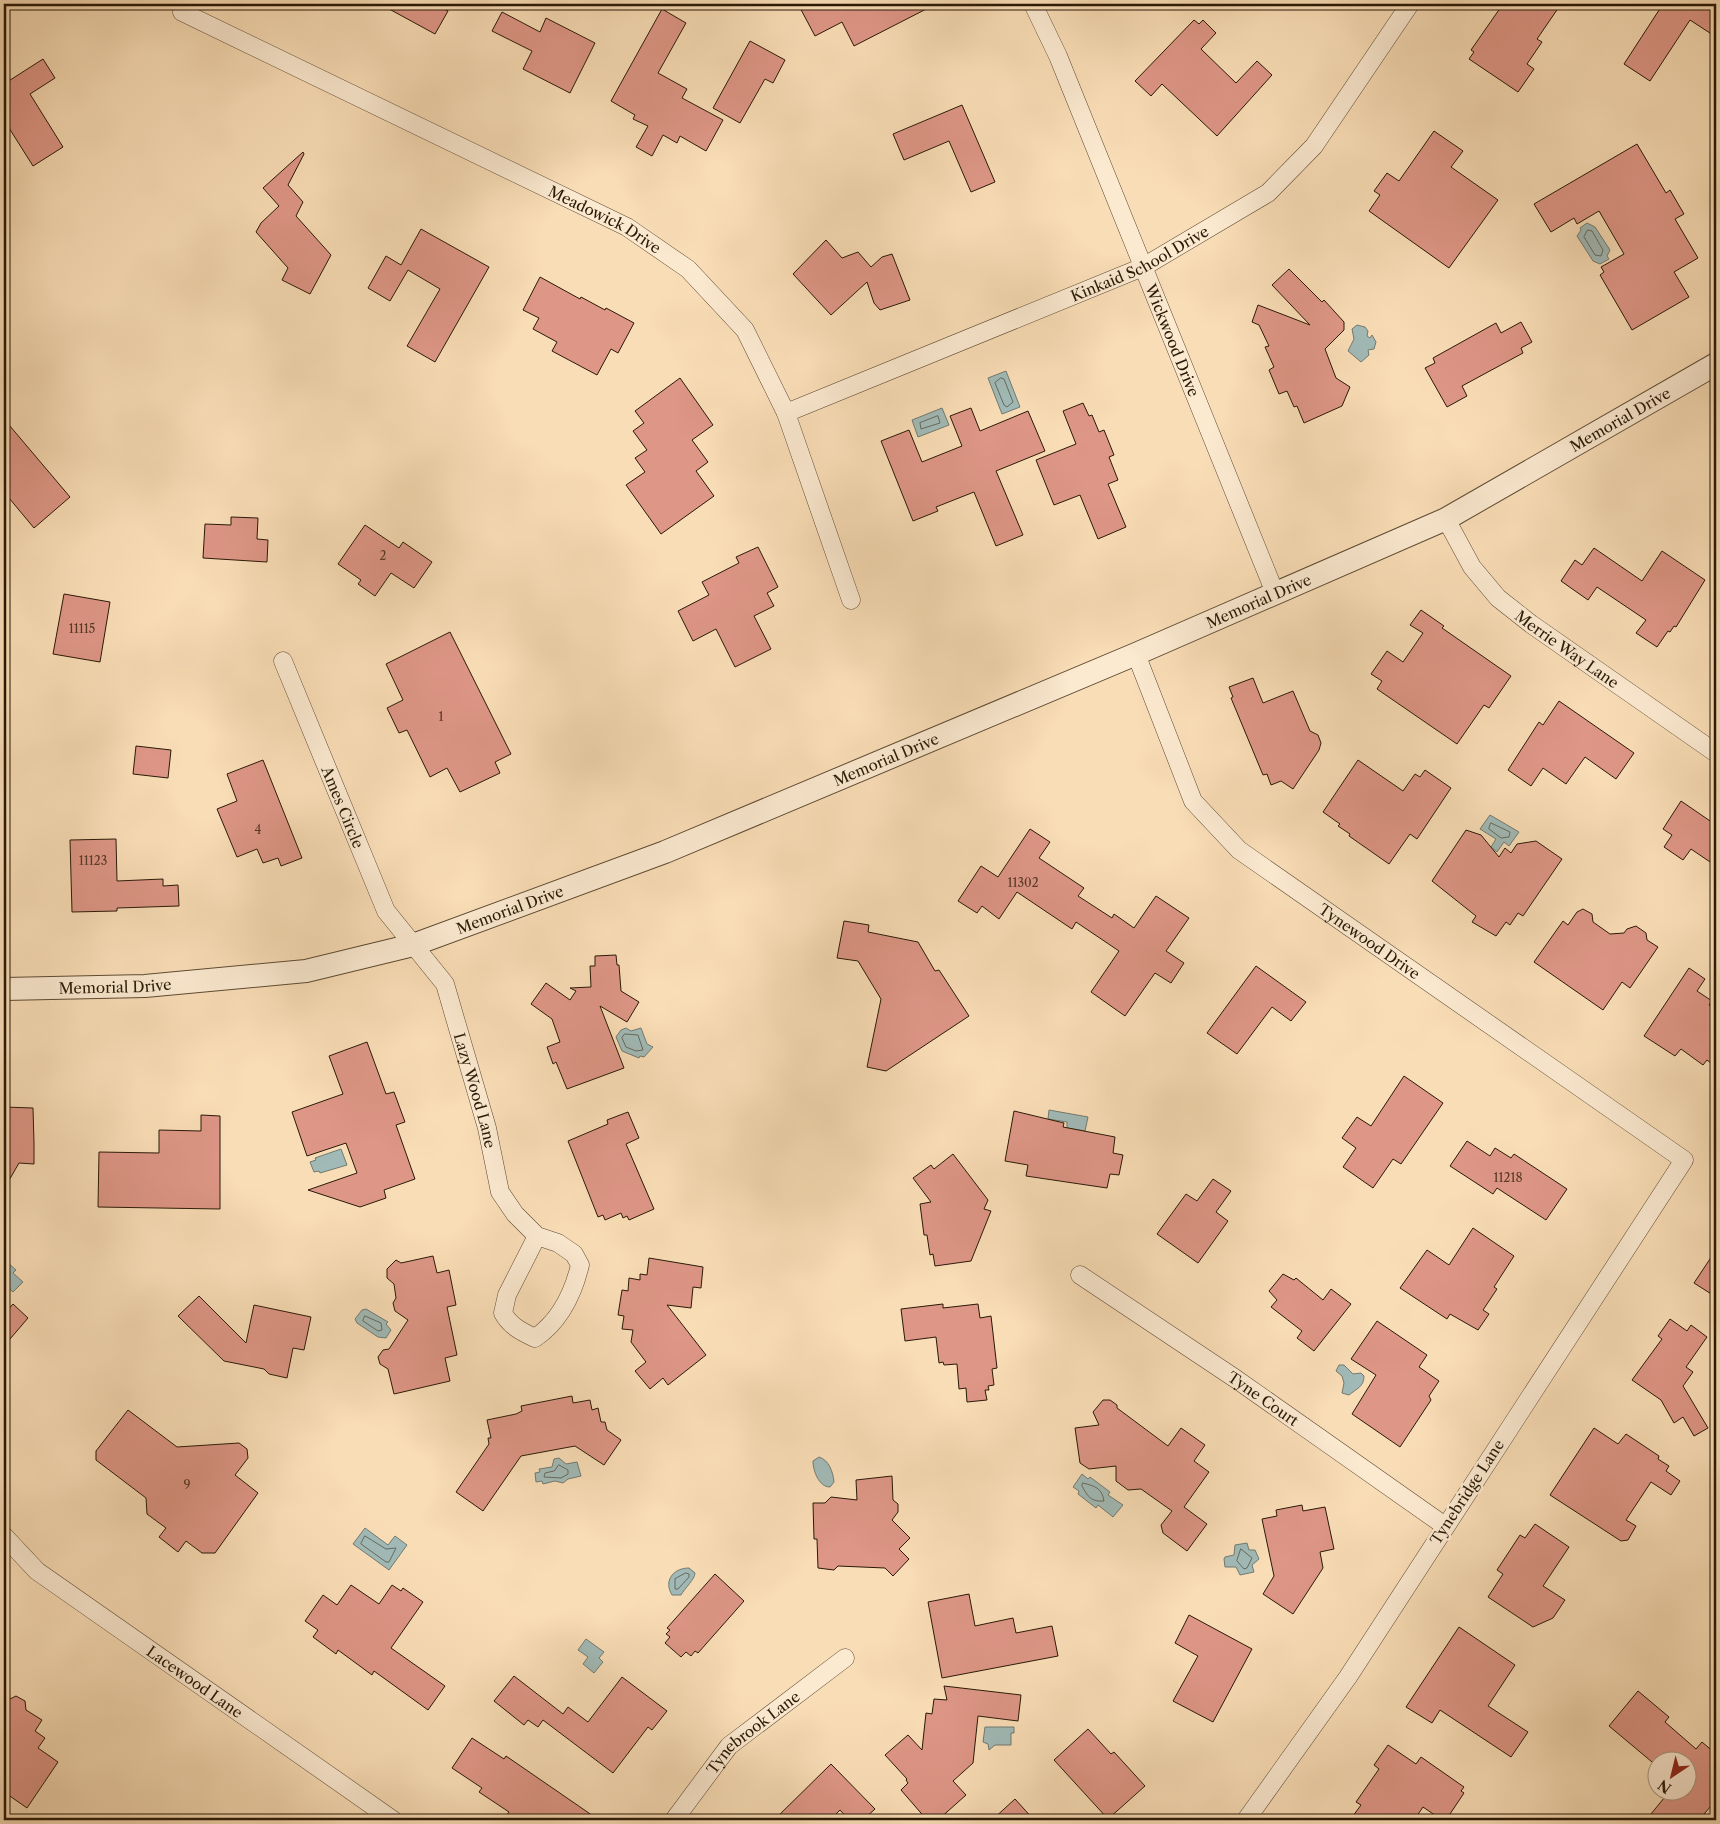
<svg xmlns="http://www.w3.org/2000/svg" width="1720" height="1824" viewBox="0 0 1720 1824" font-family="'Libre Caslon Text',serif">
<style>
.water{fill:#a1bab7;stroke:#717a70}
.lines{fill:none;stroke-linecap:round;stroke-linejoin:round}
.shore{stroke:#656a5e;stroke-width:1}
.building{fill:#de9686;stroke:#291906}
.minor-casing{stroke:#5d4a32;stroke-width:19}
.tertiary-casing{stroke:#5d4a32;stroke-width:24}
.minor{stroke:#fbe9d0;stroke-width:18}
.tertiary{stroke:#fbe9d0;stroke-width:22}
.labels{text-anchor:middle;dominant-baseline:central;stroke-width:5;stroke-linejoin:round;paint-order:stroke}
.number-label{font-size:12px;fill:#563826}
.street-label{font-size:15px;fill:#291906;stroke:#fbe9d0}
</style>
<rect width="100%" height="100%" fill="#f9ddb6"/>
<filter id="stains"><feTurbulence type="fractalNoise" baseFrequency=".004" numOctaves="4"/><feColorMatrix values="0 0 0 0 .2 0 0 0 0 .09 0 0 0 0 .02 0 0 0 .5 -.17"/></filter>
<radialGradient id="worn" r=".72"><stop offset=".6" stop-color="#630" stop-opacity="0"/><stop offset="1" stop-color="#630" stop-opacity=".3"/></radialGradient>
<g class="water">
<polygon points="1587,223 1595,227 1610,250 1607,256 1609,259 1600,264 1593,261 1577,236 1581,230 1580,228"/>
<polygon points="1357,325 1365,327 1368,331 1367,336 1370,338 1372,335 1376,342 1374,349 1368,350 1369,355 1361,362 1348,351 1354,339 1352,329"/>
<polygon points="1006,371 1020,407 1002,414 988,378"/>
<polygon points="942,408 949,425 918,437 912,420"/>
<polygon points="1490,815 1519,832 1509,846 1504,842 1497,852 1491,847 1496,839 1480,829"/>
<polygon points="626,1028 631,1031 641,1028 647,1044 653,1047 644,1057 640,1056 639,1058 622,1051 616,1037 621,1030"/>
<polygon points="1049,1110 1088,1117 1085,1131 1067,1128 1067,1122 1048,1119"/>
<polygon points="341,1149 347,1165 320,1173 319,1171 314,1172 310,1162 316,1160 315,1158"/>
<polygon points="8,1263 16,1270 13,1273 23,1282 13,1292 7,1287 4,1288 4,1264 6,1266"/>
<polygon points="366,1309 388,1322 386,1324 391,1330 386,1338 378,1337 357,1323 355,1319 362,1310"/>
<path d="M1339 1365H1344L1353 1374 1361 1373 1364 1376C1364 1387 1356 1389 1349 1395L1342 1393 1344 1383 1342 1376 1336 1371Z"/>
<path d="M819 1457C829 1460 833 1472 834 1482L830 1487C819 1487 813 1471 813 1461Z"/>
<polygon points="559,1458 566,1464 577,1462 581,1476 568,1479 563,1483 555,1481 543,1484 542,1481 536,1482 535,1473 540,1472 539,1469 552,1467 554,1459"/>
<polygon points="1082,1474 1088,1479 1090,1477 1110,1492 1108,1495 1123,1505 1113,1517 1098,1505 1096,1508 1078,1494 1079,1491 1073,1487"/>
<polygon points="365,1528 388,1545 395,1536 407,1545 389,1570 353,1544"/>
<polygon points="1247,1543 1249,1550 1255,1550 1259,1559 1252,1565 1254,1572 1240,1575 1236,1567 1225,1567 1224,1559 1225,1557 1234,1555 1235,1545"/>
<path d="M689 1568 695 1573C695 1579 685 1588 681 1595H672C663 1580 674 1568 689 1568Z"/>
<polygon points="586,1639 604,1652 599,1658 603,1662 594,1673 583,1664 588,1657 578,1650"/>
<polygon points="985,1727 1014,1727 1014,1733 1011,1733 1011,1745 995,1745 989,1750 988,1744 983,1742"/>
</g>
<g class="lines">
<g class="shore">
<polygon points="1588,230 1592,231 1603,250 1601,256 1595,255 1584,237"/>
<polygon points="1001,378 1004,379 1013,402 1007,407 1004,405 995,383"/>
<polygon points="938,416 940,423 921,429 920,423"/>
<polygon points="1491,823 1510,832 1509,837 1501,838 1489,829"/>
<polygon points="625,1034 638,1035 643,1050 636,1051 626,1047 622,1038"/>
<polygon points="365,1316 381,1323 382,1330 378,1331 363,1321"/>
<polygon points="559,1465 568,1470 568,1474 561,1478 544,1477 545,1473 554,1471"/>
<path d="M1083 1483C1095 1486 1102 1488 1104 1501 1091 1502 1088 1497 1082 1486Z"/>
<polygon points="365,1536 386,1549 396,1548 389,1562 386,1562 361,1544"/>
<polygon points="1241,1549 1252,1558 1247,1568 1244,1569 1237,1561"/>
<polygon points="686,1573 689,1574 689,1577 678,1589 675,1589 675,1579"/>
</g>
</g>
<g class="building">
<polygon points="380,4 434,4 448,11 435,34"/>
<polygon points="798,4 936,4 854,46 842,22 815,36"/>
<polygon points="1503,4 1561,4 1537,39 1542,42 1527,64 1534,69 1518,92 1469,59 1474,52 1471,50"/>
<polygon points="1663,4 1716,4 1716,37 1690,20 1650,81 1624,64"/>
<polygon points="662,9 686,23 658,73 687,89 682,98 723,120 706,151 680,136 677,143 663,135 652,156 636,147 648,126 633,119 635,115 611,101"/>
<polygon points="502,12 540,32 546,18 595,43 570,93 523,69 532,51 492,31"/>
<polygon points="1194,20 1199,24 1203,20 1216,33 1201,49 1236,83 1257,61 1272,75 1217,136 1162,84 1151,96 1135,81"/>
<polygon points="750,41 785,60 773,83 765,79 740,123 713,108"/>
<polygon points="43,59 55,78 30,94 63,147 33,166 4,120 4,84"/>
<polygon points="962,105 995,182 971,192 949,141 904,160 893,134"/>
<polygon points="1434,131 1463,151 1451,167 1498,200 1449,268 1369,211 1380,195 1374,191 1387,173 1399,181"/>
<polygon points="1637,144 1666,193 1670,190 1684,214 1675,219 1698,258 1674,272 1689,297 1632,330 1600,275 1604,272 1601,267 1624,254 1599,211 1577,224 1574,218 1551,232 1534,204"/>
<polygon points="303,152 304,154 288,185 303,202 296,216 331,255 310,294 282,280 288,268 256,232 261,223 279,206 263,188"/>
<polygon points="421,229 489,267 435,362 407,346 440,289 408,270 390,301 368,288 386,256 401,265"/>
<polygon points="826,240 842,258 858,252 871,267 882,257 892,254 910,300 880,310 874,303 867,282 831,315 793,274"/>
<polygon points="1289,269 1322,302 1324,300 1344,322 1344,330 1325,349 1336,378 1350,387 1342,406 1304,423 1297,406 1294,407 1287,391 1279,394 1269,370 1274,367 1265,347 1269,346 1259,325 1252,322 1258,305 1310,325 1272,285"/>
<polygon points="540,277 580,299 581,297 605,310 606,308 634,323 618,353 611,349 597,375 552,351 557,342 533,329 539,318 523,310"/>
<polygon points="1521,322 1532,342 1521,348 1523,353 1462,386 1467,396 1447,407 1425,368 1435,363 1433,358 1496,323 1501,333"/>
<polygon points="680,378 713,425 692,440 708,462 696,471 714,496 661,534 626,485 645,472 635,458 647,450 633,431 644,423 635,411"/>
<polygon points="1083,403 1089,416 1092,415 1099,432 1104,430 1114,455 1109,457 1118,480 1108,484 1126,527 1098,539 1080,495 1054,505 1036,460 1076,444 1063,411"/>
<polygon points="971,408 980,431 1028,411 1045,451 996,471 1023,535 996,546 974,492 936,507 938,511 913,521 881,441 909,430 922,462 962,446 950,416"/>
<polygon points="4,419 70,497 34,528 4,492"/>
<polygon points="231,517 258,518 257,539 268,540 267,562 203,558 205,524 231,525"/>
<polygon points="365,525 399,548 403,542 432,562 414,588 391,573 375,596 358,584 361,580 338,564"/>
<polygon points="758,547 778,587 767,593 774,606 754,616 771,649 735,667 716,629 693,641 678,611 709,595 702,582 739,563 736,557"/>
<polygon points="1594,548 1642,581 1662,551 1705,580 1676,627 1674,626 1670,632 1668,631 1657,647 1636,633 1646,620 1597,587 1588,600 1561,581 1575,560 1582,565"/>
<polygon points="64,594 110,602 100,662 53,654"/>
<polygon points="1421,610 1444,626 1442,628 1511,676 1489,708 1484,705 1457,744 1377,689 1382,681 1371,674 1387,651 1403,662 1423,633 1410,625"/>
<polygon points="450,632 511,754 495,762 500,773 460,792 447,768 430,777 407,730 399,733 387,708 403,700 386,664"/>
<polygon points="1253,678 1263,703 1293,691 1310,731 1318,735 1321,743 1319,750 1293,789 1281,781 1271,785 1267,774 1263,775 1231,698 1233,697 1229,687"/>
<polygon points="1559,701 1634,753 1616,779 1585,757 1566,784 1543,768 1531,786 1508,770 1539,722 1543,725"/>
<polygon points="136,746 171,750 168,778 133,774"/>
<polygon points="263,760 302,858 281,866 278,858 263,863 257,849 237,857 217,809 237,801 227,774"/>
<polygon points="1358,760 1403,791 1415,774 1420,777 1425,770 1451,788 1417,839 1410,834 1389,864 1349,836 1350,834 1338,826 1340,824 1323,812"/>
<polygon points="1681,801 1716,825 1716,866 1691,849 1683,860 1664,847 1672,835 1663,829"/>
<polygon points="1030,829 1050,842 1039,858 1084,888 1078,896 1112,918 1114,914 1134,928 1156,896 1189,918 1166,951 1184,963 1171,983 1155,973 1125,1016 1091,992 1119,951 1076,922 1072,929 1017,892 999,919 982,906 977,913 958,901 981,866 998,877"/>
<polygon points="1466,830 1481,835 1499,857 1505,848 1511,853 1517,844 1536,841 1562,859 1523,916 1518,913 1510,925 1506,922 1496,936 1472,922 1476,916 1432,881"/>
<polygon points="116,839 117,881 163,879 163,886 178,885 179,906 117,908 117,911 72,912 70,840"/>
<polygon points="1583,909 1592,914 1593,922 1610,934 1624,933 1627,929 1636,926 1646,933 1647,940 1658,947 1630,988 1622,982 1603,1010 1534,962 1563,921 1568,925 1577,912"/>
<polygon points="844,921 869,925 868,932 918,942 935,971 939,970 969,1016 886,1071 867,1067 881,999 858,961 837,958"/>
<polygon points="616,955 617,965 619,965 621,991 639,1002 627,1022 600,1006 624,1068 567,1089 556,1062 553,1064 547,1047 560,1042 552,1019 531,1004 546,983 570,1000 576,991 570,988 591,987 590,966 595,966 595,956"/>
<polygon points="1256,966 1306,1002 1291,1021 1272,1007 1237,1054 1207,1033"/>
<polygon points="1689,968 1705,979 1697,991 1712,1001 1709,1005 1716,1010 1716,1067 1707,1060 1703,1065 1681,1049 1675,1056 1644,1036"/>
<polygon points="367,1042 386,1094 394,1092 405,1122 396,1125 415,1179 384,1190 386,1198 360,1207 308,1190 357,1173 346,1143 307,1156 292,1112 343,1094 329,1056"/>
<polygon points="1404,1076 1443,1103 1401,1164 1393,1159 1373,1188 1343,1167 1356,1148 1342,1138 1357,1117 1371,1126"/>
<polygon points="4,1107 33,1108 34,1143 34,1164 19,1163 4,1189"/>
<polygon points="1014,1111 1064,1123 1063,1127 1115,1137 1113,1153 1123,1155 1119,1175 1110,1174 1107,1188 1026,1176 1028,1165 1005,1161"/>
<polygon points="628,1112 639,1138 626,1144 654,1209 629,1220 627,1216 623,1218 621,1213 605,1220 603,1215 598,1217 568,1141 608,1124 607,1120"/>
<polygon points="201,1115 220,1116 220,1209 98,1207 99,1152 159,1153 159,1130 201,1131"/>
<polygon points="1467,1141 1490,1156 1495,1148 1511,1158 1514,1154 1567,1189 1546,1220 1497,1188 1493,1194 1450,1166"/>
<polygon points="953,1154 988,1200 984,1209 991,1211 971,1261 935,1266 933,1254 930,1255 927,1235 924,1235 920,1204 931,1202 913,1178 931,1165 934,1169"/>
<polygon points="1213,1179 1231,1191 1216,1212 1228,1221 1198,1263 1157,1234 1186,1194 1197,1201"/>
<polygon points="1473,1228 1514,1256 1494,1287 1497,1289 1483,1310 1489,1314 1478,1330 1450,1314 1447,1319 1400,1288 1427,1250 1449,1265"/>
<polygon points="1716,1250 1716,1297 1694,1283"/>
<polygon points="433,1256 437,1273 449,1270 456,1305 447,1307 457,1355 445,1358 450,1381 394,1394 388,1369 380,1364 378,1357 383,1350 389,1349 408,1320 395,1311 393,1303 396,1298 394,1284 387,1278 387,1269 396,1260 401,1263"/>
<polygon points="649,1258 703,1267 701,1288 693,1287 691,1308 667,1305 706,1355 668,1385 663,1378 650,1389 635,1371 646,1362 631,1342 633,1330 622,1329 624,1316 618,1315 622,1290 628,1291 629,1278 640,1280 640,1274 647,1275"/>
<polygon points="1283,1274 1294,1280 1296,1278 1323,1300 1331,1289 1351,1304 1314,1351 1297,1338 1302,1331 1271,1307 1277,1300 1269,1291"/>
<polygon points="199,1296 246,1343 254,1305 311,1317 304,1350 293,1348 287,1378 269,1374 264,1369 224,1361 178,1316"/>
<polygon points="13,1304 28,1318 4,1346 4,1314"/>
<polygon points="943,1304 943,1308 978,1304 980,1318 991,1316 997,1368 992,1369 994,1385 988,1386 989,1390 985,1390 987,1400 967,1402 966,1388 959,1389 957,1364 944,1365 943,1362 939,1363 936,1337 905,1341 901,1309"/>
<polygon points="1670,1319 1687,1331 1691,1325 1707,1337 1686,1367 1693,1372 1683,1386 1708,1428 1694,1436 1683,1417 1674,1423 1661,1400 1632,1380 1662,1339 1658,1336"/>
<polygon points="1377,1321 1427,1355 1419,1367 1439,1381 1429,1396 1431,1400 1400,1447 1352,1414 1376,1375 1351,1359"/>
<polygon points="572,1396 573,1403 590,1400 592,1410 598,1408 601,1422 605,1422 607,1430 621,1440 604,1465 575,1446 521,1456 483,1511 456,1492 489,1444 488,1438 491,1438 487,1420 516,1414 522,1411 521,1406"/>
<polygon points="1103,1400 1110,1400 1117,1405 1117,1408 1168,1446 1181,1428 1205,1445 1194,1461 1209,1472 1184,1507 1207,1524 1187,1551 1163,1533 1161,1525 1172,1511 1141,1489 1128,1490 1116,1481 1116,1466 1089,1469 1080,1463 1075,1428 1099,1425 1093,1412"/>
<polygon points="128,1410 177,1447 239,1443 247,1449 248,1458 235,1475 258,1493 215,1553 202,1553 186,1541 178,1552 159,1537 166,1528 147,1514 146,1498 96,1460 96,1451"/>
<polygon points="1594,1428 1618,1444 1626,1434 1659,1456 1658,1459 1669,1466 1666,1471 1680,1481 1671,1495 1651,1482 1626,1520 1636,1526 1628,1540 1621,1541 1550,1495"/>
<polygon points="892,1476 893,1500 898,1504 898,1512 892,1520 910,1538 899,1549 909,1559 893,1576 885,1568 838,1566 834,1570 818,1568 817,1539 814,1539 813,1503 825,1503 831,1497 857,1500 856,1480"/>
<polygon points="1302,1505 1303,1511 1325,1507 1334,1549 1320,1552 1323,1568 1293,1614 1263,1594 1274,1576 1262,1519 1277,1516 1276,1510"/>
<polygon points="1535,1524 1569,1547 1543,1586 1565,1600 1553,1618 1533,1627 1488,1597 1503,1574 1497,1570 1520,1535 1525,1538"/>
<polygon points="715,1574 744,1601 698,1653 695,1651 691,1656 686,1652 681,1657 665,1643 670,1637 666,1634 670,1630 667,1628"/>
<polygon points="351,1585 379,1604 392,1585 401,1591 403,1588 423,1602 391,1648 445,1686 428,1710 374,1671 372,1675 338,1650 336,1654 313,1637 318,1630 305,1621 323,1595 337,1605"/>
<polygon points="969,1594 975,1626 1013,1618 1016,1633 1052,1626 1058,1656 942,1678 928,1602"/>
<polygon points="1189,1615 1252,1649 1213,1722 1173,1701 1198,1656 1175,1643"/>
<polygon points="1459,1627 1515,1665 1488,1706 1528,1732 1511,1757 1440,1710 1432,1723 1406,1707"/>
<polygon points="514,1676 563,1714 568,1707 588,1722 622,1677 667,1711 652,1730 648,1727 613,1773 543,1720 538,1727 528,1720 524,1725 494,1701"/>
<polygon points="944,1686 1021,1695 1018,1721 978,1716 973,1763 953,1781 966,1795 938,1820 927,1820 901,1790 908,1783 906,1780 907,1779 885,1755 908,1735 922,1750 926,1713 932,1714 934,1699 947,1700"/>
<polygon points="1638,1691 1669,1717 1665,1722 1696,1749 1702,1742 1716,1754 1716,1800 1699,1820 1646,1820 1669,1792 1688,1792 1688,1762 1658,1762 1658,1767 1609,1726"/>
<polygon points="16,1696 25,1701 26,1710 42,1720 35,1731 45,1738 38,1748 58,1762 27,1808 4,1792 4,1702"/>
<polygon points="1088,1729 1111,1754 1114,1752 1145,1786 1108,1819 1054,1760"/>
<polygon points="472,1738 504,1759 506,1756 599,1820 503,1820 509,1812 479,1792 482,1788 452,1768"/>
<polygon points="1388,1745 1416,1764 1421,1757 1464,1787 1461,1791 1464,1793 1446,1820 1442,1820 1423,1807 1414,1820 1350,1820 1361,1805 1356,1802 1379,1769 1374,1765"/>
<polygon points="831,1764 875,1809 863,1820 849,1820 840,1810 830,1820 774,1820"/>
<polygon points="1015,1799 1034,1820 992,1820"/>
</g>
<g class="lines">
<defs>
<g id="minor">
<path id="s1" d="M1033 4 1058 56 1275 593"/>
<path id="s2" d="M182 12 627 227 688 269 745 330 748 336 786 413 851 600"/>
<path id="s3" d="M786 413 1143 267 1268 193 1314 146 1410 4"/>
<path id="s4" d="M1446 519 1472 567 1498 598 1531 624 1716 753"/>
<path id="s5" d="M1136 654 1193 801 1239 850 1684 1160 1348 1677 1246 1820"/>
<path id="s6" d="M283 661 386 911 445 984 487 1128 500 1192 515 1214 537 1236 558 1243 574 1254 580 1265C573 1294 560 1321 535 1338 522 1332 510 1326 503 1313L507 1295 537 1236"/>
<path id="s7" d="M1080 1275 1236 1379 1445 1526"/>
<path id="s8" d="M4 1536 37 1571 393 1820"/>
<path id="s9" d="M674 1820 729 1746 845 1658"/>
</g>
<g id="tertiary">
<path id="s10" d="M4 989 145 986 306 971 413 945 665 852 1136 654 1446 519 1716 364"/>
</g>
</defs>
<use href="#minor" class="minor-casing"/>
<use href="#tertiary" class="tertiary-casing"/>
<use href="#minor" class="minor"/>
<use href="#tertiary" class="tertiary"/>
</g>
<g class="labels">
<g class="number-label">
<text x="383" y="555">2</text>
<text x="82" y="628">11115</text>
<text x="441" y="716">1</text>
<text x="258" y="829">4</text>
<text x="93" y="860">11123</text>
<text x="1023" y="882">11302</text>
<text x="1508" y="1177">11218</text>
<text x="187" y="1484">9</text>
</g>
<g class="street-label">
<text stroke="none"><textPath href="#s2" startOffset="471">Meadowick Drive</textPath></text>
<text stroke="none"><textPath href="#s3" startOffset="384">Kinkaid School Drive</textPath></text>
<text stroke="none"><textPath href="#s1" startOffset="364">Wickwood Drive</textPath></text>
<text stroke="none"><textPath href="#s10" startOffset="1731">Memorial Drive</textPath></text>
<text stroke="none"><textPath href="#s10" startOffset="1326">Memorial Drive</textPath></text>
<text stroke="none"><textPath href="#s4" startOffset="181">Merrie Way Lane</textPath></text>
<text stroke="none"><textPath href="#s10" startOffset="921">Memorial Drive</textPath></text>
<text stroke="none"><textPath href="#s6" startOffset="158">Ames Circle</textPath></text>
<text stroke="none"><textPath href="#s10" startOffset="516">Memorial Drive</textPath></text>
<text stroke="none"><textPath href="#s5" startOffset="384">Tynewood Drive</textPath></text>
<text stroke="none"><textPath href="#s10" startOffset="111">Memorial Drive</textPath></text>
<text stroke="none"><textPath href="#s6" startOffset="475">Lazy Wood Lane</textPath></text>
<text stroke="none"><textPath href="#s7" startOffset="221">Tyne Court</textPath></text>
<text transform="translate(1467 1492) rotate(-57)">Tynebridge Lane</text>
<text stroke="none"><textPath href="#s8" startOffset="241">Lacewood Lane</textPath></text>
<text stroke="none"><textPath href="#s9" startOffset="119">Tynebrook Lane</textPath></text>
</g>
</g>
<rect width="1720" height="1824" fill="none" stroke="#f9ddb6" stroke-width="20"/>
<rect x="5" y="5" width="1710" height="1814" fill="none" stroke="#291906" stroke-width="2.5"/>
<rect x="10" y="10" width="1700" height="1804" fill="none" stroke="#291906"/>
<g transform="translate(1672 1776) rotate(215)"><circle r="24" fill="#fbe9d0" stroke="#a7967f"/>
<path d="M0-4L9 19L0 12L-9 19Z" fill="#8f2418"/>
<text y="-8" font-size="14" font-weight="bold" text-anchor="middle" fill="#291906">N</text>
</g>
<rect width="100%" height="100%" filter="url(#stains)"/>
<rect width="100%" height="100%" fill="url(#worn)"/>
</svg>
